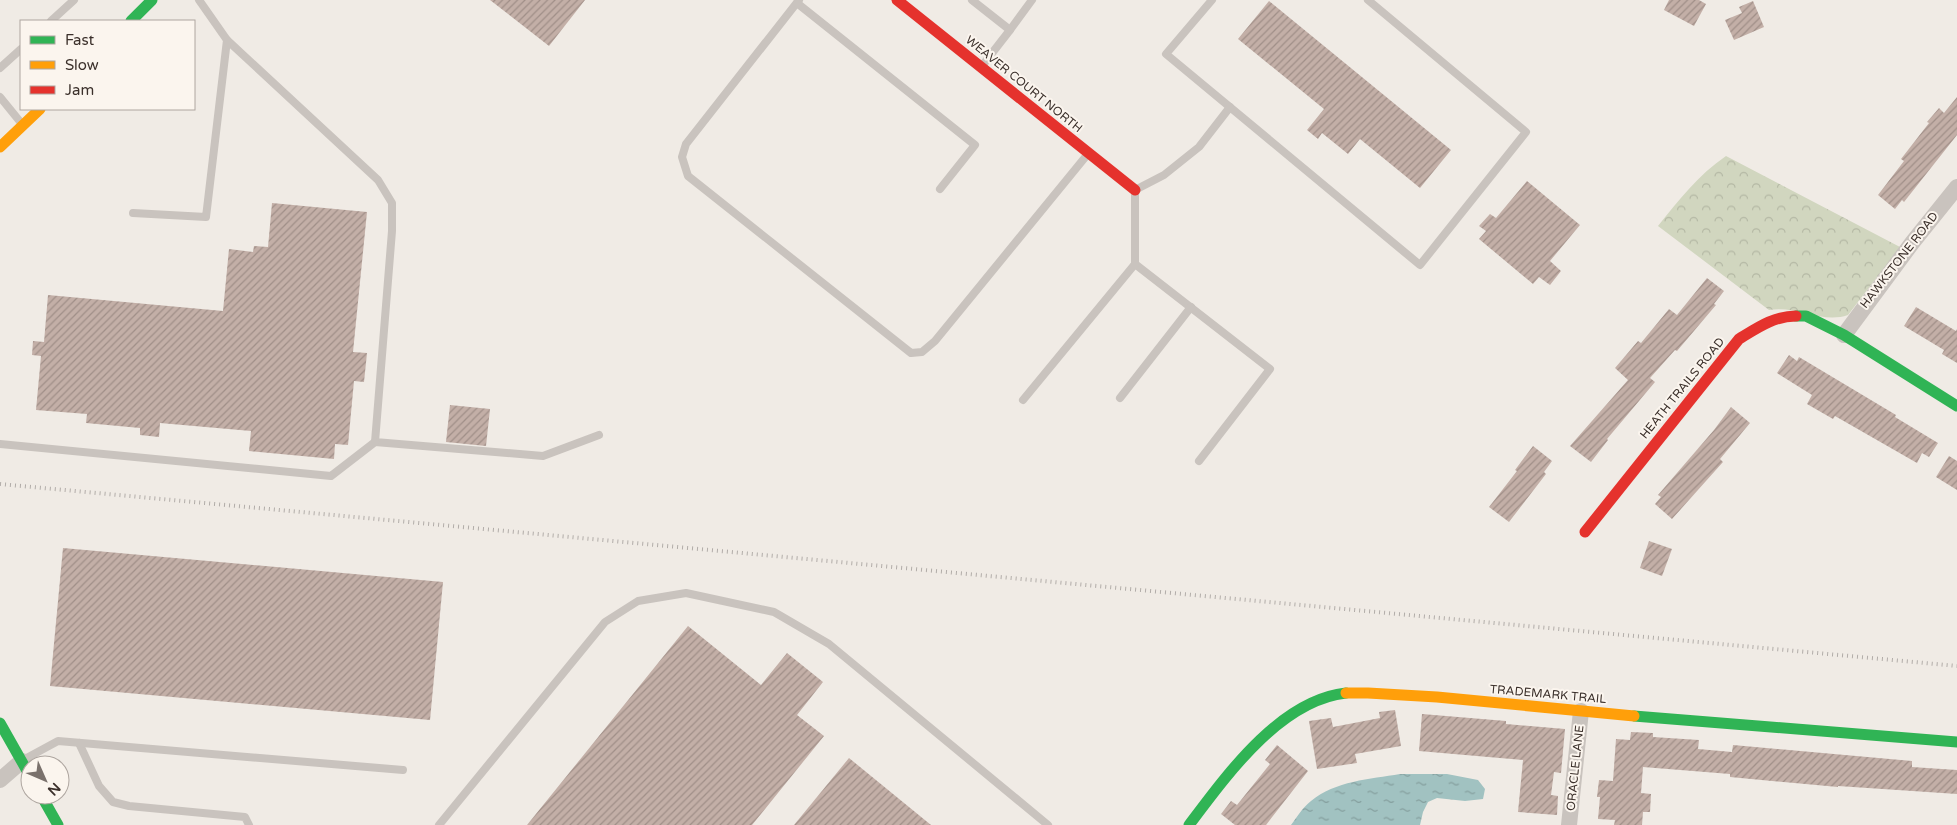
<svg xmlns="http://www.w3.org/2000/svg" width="1957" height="825" viewBox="0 0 1957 825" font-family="'Varela Round',sans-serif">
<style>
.forest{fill:url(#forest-crowns)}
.water{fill:url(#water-ripples)}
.building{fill:url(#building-hatch)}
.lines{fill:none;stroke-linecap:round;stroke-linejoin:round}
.lane{stroke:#c9c3be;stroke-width:8}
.street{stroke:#c9c3be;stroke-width:16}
.fast{stroke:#30b455;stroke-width:11}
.slow{stroke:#ff9f0a;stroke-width:11}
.jam{stroke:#e5322d;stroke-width:11}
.rail{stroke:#b1aca8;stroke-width:4;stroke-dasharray:1 4;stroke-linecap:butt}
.labels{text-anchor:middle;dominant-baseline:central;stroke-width:4;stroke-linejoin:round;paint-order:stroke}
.street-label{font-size:12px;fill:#3b302b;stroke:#fbf5ee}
</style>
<defs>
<pattern id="forest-crowns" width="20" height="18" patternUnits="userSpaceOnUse" patternTransform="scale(1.25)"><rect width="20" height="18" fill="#d1d6bf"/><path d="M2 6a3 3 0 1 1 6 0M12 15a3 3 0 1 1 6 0" fill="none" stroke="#b4b8a4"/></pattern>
<pattern id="water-ripples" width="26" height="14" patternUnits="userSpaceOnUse" patternTransform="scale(1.25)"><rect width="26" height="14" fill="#a1c2c1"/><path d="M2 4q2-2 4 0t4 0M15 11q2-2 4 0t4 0" fill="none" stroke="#849e9d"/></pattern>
<pattern id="building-hatch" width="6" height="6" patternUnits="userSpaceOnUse" patternTransform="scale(1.25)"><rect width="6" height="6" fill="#c3afa7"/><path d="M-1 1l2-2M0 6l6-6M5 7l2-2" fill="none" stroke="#a08f88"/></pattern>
</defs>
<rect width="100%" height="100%" fill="#f0ebe5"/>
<path class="forest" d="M1726 156 1900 247 1848 315C1822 324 1796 305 1769 310L1658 226C1679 200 1698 175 1726 156Z"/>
<path class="water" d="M1400 774H1447L1478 780 1485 789 1483 799 1465 801 1437 798 1428 802 1423 812 1420 825H1291C1297 817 1303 807 1311 801 1335 781 1370 779 1400 774Z"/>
<g class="building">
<polygon points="490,0 585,0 549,46"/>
<polygon points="1669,0 1699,0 1706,4 1694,26 1664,10"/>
<polygon points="1269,1 1451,150 1420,188 1360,139 1348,154 1322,133 1318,139 1307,130 1324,109 1238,39"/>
<polygon points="1753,1 1764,27 1734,40 1725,20 1742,13 1739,7"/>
<polygon points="1957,97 1957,135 1904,202 1902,200 1895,209 1878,195 1904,161 1901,159 1929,123 1927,122 1939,108 1944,113"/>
<polygon points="1527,181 1580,225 1550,261 1561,271 1550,285 1539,277 1533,284 1479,239 1486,231 1479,226 1490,214 1496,218"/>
<polygon points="272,203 367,212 353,352 367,353 364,382 354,381 348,445 335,444 334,459 249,451 251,431 160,423 159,437 140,435 140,428 86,423 87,414 36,410 41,356 32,355 33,341 44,342 48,295 223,311 229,249 253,252 254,246 268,247"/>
<polygon points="1707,278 1724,291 1714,304 1716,305 1677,351 1675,350 1650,378 1655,382 1607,439 1608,440 1591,462 1570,446 1628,380 1615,368 1638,341 1641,343 1669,309 1677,315"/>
<polygon points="1916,307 1956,331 1957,329 1957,363 1942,354 1944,350 1904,326"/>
<polygon points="1789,355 1797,361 1799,357 1896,415 1895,417 1938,443 1929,457 1922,453 1917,463 1835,416 1833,419 1807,404 1812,395 1777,373"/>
<polygon points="450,405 490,409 486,446 446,442"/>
<polygon points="1731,407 1750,423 1720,459 1723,462 1672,519 1655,504 1661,497 1658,495 1714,430"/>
<polygon points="1533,446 1552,461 1544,472 1546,474 1509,522 1489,507 1517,471 1515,470"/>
<polygon points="1949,456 1957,461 1957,490 1936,477"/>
<polygon points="1649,541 1672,549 1662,576 1640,568"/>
<polygon points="63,548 443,582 430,720 50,686"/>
<polygon points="688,626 761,685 787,653 823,682 797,715 824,736 752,825 527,825"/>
<polygon points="1395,710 1401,746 1355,754 1357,763 1317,769 1309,721 1331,718 1333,727 1380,718 1379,712"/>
<polygon points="1422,714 1506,721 1506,724 1565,729 1561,773 1554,772 1551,795 1558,796 1557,815 1518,812 1523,760 1419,751"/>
<polygon points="1631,732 1653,733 1653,737 1699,740 1698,749 1732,752 1733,745 1912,761 1912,767 1957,770 1957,794 1838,786 1838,787 1730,777 1730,774 1643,767 1641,793 1651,794 1650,812 1643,812 1642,825 1614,825 1615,820 1598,819 1600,797 1597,797 1599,780 1613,781 1616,739 1630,740"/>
<polygon points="1277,745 1308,771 1266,825 1235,825 1221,814 1231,801 1237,805 1270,764 1265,760"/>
<polygon points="849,758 931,825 794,825"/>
</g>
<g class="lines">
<g class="lane">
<polyline points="799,0 686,144 682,157 688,176 911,353 922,352 935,341 1087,155"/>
<polyline points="972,0 1010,30 982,66"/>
<polyline points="1212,0 1166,54 1420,265 1526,132 1368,0"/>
<polyline points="797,3 975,145 940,189"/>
<polyline points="51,21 74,0"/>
<polyline points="1010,30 1032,0"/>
<polyline points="227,40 378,180 392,203 392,231 375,442 543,456 599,435"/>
<polyline points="0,68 21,49"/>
<polyline points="0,97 22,124"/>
<polyline points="133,213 206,217 227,40 199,0"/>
<polyline points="1135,264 1270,369 1199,461"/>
<polyline points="1120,398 1191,307"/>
<polyline points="1023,400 1135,264 1135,190 1164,175 1199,147 1230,107"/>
<polyline points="0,444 331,476 375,442"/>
<polyline points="79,743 99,786 113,802 129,806 245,817 249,825"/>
<polyline points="23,760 58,741 403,770"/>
<polyline points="439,825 605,622 638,601 686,593 774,612 829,644 1048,825"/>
</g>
<g class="street">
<polyline points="1844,335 1912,243 1957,187"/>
<polyline points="0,780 22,761"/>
<polyline points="1569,825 1581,711"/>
</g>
<g class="fast">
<polyline points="131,21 152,0"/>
<polyline points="1796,316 1806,316 1844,335 1957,406"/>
<polyline points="1634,716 1957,742"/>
<polyline points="0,723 30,776"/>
<polyline points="41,795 58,825"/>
<path d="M1189 825C1226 776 1280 700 1346 693"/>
</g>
<g class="slow">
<polyline points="0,147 40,109"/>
<polyline points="1346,693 1368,693 1437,697 1634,716"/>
</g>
<g class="jam">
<polyline points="897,0 1135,190"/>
<path d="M1585 532 1739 339C1757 328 1774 316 1796 316"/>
</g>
<polyline class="rail" points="0,484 1957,666"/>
</g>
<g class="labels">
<g class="street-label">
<text transform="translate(1024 84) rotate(39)">WEAVER COURT NORTH</text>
<text transform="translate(1899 260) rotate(-52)">HAWKSTONE ROAD</text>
<text transform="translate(1682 388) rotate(-51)">HEATH TRAILS ROAD</text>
<text transform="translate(1548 694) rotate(5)">TRADEMARK TRAIL</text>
<text transform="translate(1575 768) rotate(-84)">ORACLE LANE</text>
</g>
</g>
<rect x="20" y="20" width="175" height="90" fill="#fbf5ee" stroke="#aea6a0"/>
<rect x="30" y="36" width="25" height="8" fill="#30b455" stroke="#aea6a0"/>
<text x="65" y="45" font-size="15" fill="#3b302b">Fast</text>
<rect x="30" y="61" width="25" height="8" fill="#ff9f0a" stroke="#aea6a0"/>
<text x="65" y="70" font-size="15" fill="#3b302b">Slow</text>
<rect x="30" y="86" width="25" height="8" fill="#e5322d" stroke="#aea6a0"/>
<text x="65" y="95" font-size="15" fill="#3b302b">Jam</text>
<g transform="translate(45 780) rotate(135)"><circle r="24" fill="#fbf5ee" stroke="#aea6a0"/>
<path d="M0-4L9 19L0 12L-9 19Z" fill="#7a716c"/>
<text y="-8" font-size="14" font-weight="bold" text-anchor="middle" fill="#3b302b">N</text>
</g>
</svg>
